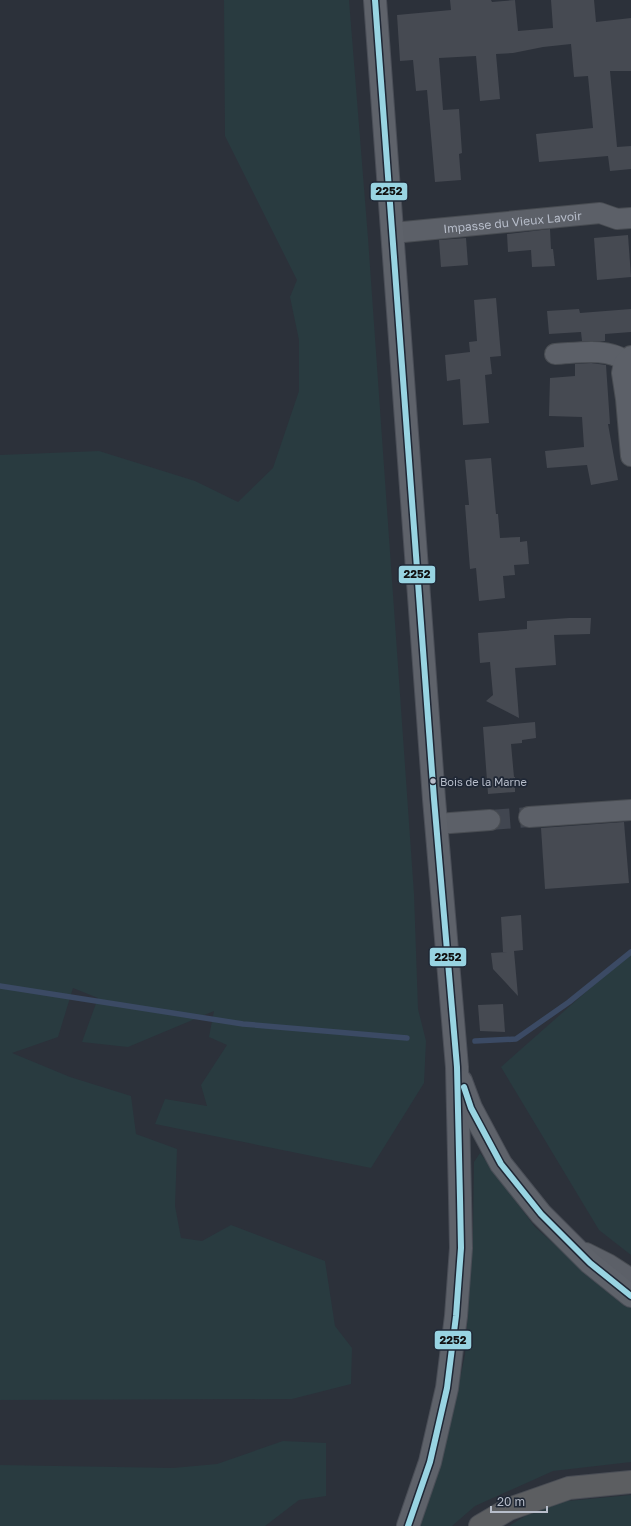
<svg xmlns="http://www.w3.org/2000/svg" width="631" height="1526" viewBox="0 0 631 1526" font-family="'Golos Text',sans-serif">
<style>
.green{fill:#293b40}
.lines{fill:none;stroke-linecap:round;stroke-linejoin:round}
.stream{stroke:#3b4a64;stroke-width:5.5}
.building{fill:#464a52}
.minor-tunnel{stroke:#414650;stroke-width:20;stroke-dasharray:20 10;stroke-linecap:butt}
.minor-casing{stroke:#484c52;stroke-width:22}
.major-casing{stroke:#4a4e57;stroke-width:24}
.highway-casing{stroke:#494d55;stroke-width:24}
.minor{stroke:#5c6068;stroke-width:20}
.major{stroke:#5e626a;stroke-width:22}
.highway{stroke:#5c5e61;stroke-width:22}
.bus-1-casing{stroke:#1f2735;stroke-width:9}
.bus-1{stroke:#98d4e2;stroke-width:6}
.bus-dot{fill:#b7bdca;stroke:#1f2735;stroke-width:1.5}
.labels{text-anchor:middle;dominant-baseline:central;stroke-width:3.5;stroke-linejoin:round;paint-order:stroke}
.bus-label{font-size:11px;fill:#b7bdca;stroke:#1f2735;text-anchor:start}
.street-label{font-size:12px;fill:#b7bdca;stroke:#1f2735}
.line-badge{stroke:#1f2735;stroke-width:1.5}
.pale-badge-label{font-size:11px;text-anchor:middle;font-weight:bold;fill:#111}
</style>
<rect width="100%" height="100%" fill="#2c313a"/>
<g class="green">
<polygon points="224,0 349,0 368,238 414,894 418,1009 426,1041 424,1083 371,1168 155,1124 165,1099 207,1106 201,1085 227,1045 209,1037 214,1011 128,1047 82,1042 98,998 73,988 58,1037 12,1053 70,1077 131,1096 136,1134 177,1149 175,1206 181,1238 202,1241 231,1225 325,1261 335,1326 352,1348 351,1384 292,1399 0,1400 0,455 99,451 195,481 238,502 273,468 299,391 299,340 290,297 297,280 225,136"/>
<polygon points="631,952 631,1255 599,1230 501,1067"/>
<polygon points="480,1153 535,1227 592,1278 631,1308 631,1462 553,1471 475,1506 452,1526 416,1526 449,1429 465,1355 473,1234 474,1162"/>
<polygon points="283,1441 326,1443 326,1496 299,1500 265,1526 0,1526 0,1465 173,1468 217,1464"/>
<polygon points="631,1495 631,1526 509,1526 546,1503"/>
</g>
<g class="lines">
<g class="stream">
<polyline points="0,986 243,1024 407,1038"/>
<polyline points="475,1041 516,1039 569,1002 631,952"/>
</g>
</g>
<g class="building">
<polygon points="450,0 491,0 492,2 515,0 518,31 553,28 551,0 594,0 596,22 631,18 631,71 610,71 617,147 631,146 631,169 610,171 608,156 539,162 536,134 593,128 588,76 574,77 571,44 543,47 513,53 496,54 500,99 480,101 476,56 439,58 443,110 459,109 462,153 459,154 461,180 435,182 427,90 416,91 413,60 400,61 397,15 451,10"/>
<polygon points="550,229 551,249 553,249 555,266 532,267 531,250 508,252 507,234"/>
<polygon points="628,235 631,277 597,280 594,238"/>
<polygon points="466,238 468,265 441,267 439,240"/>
<polygon points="496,298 501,356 490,357 492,374 485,375 489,423 463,425 460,379 447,381 445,355 470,352 469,342 477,341 474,300"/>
<polygon points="579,309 580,313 631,309 631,332 605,334 605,341 582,341 581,332 549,334 547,311"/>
<polygon points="591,363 606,365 610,424 608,424 618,480 591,485 587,465 547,468 545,451 584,447 582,417 549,416 550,378 575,376 575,364"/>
<polygon points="491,458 496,514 498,514 500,538 520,537 520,542 527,541 529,564 514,565 515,575 503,576 505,598 479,601 476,568 470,569 465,505 469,505 465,460"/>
<polygon points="569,618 591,618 590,634 554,635 556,665 515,668 519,718 486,701 493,695 490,662 480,663 478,633 527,629 527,621"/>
<polygon points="535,722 536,738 522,740 522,743 511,744 514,777 515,777 515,792 488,794 483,727"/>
<polygon points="624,822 629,883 545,889 541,828"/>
<polygon points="521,915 523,950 514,951 518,996 493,969 491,953 507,952 503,952 501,917"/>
<polygon points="503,1004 505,1032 480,1031 478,1005"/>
</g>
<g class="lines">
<polyline class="minor-tunnel" points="490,820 529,817"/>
<defs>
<g id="minor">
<path id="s1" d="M393 233 600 213 617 219 631 218"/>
<path d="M555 354C578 353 606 347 626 361"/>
<polyline points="631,356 624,363 622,373 626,399 631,456"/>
<polyline points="529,817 631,810"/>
<polyline points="437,824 490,820"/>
<polyline points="586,1253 608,1264 631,1279"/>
</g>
<g id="major">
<polyline points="375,0 434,799 457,1067 460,1198 461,1248 456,1316 447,1388 430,1462 408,1526"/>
<polyline points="461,1081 471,1108 501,1164 541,1214 590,1263 631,1296"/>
</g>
<polyline id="highway" points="480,1526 509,1509 569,1488 631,1482"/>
</defs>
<use href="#minor" class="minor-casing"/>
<use href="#major" class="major-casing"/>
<use href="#highway" class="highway-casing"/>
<use href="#minor" class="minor"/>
<use href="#major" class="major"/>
<use href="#highway" class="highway"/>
<defs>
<g id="bus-1">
<polyline points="375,0 434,799 457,1067 460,1198 461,1248 456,1316 447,1388 430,1462 408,1526"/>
<polyline points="464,1087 471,1108 501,1164 541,1214 590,1263 631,1296"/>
</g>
</defs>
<use href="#bus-1" class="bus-1-casing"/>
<use href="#bus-1" class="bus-1"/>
</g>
<circle class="bus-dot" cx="433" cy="781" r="3.5"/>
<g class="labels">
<g class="bus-label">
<text x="440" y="781">Bois de la Marne</text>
</g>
<g class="street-label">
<text stroke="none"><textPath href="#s1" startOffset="120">Impasse du Vieux Lavoir</textPath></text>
</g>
</g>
<g class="line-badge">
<rect x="370" y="182" width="38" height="19" rx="4" fill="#98d4e2"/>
<rect x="398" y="565" width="38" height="19" rx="4" fill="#98d4e2"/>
<rect x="429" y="947" width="38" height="20" rx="4" fill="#98d4e2"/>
<rect x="434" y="1330" width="38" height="20" rx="4" fill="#98d4e2"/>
</g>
<g class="pale-badge-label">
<text x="389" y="195">2252</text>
<text x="417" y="578">2252</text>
<text x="448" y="961">2252</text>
<text x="453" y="1344">2252</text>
</g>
<path d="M491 1506v6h56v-6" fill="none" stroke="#b7bdca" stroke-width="2"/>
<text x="497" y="1506" font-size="12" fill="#b7bdca" stroke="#1f2735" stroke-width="3" paint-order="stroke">20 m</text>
</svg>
